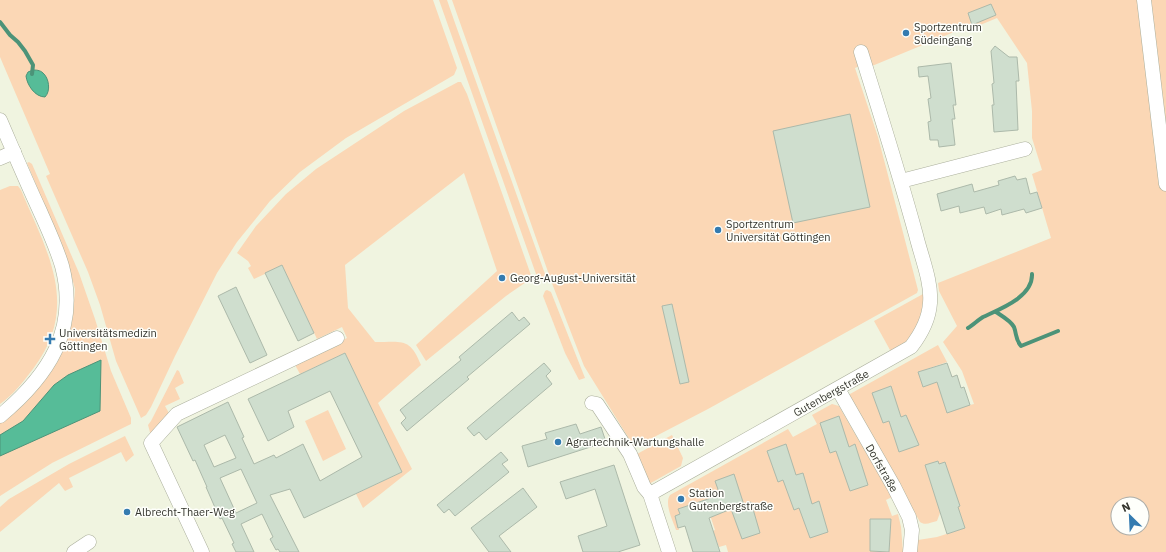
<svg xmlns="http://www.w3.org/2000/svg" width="1166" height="552" viewBox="0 0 1166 552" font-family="'IBM Plex Sans',sans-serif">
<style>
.green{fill:#fbd7b5;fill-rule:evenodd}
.water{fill:#56bc98;stroke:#4c9378}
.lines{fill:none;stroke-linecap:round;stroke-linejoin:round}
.stream{stroke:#4c9378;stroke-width:4}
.building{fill:#cfdece;stroke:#acb9aa;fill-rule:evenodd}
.minor-casing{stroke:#abaf9c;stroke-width:15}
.minor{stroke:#fff;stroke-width:14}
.poi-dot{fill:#347bb0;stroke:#fefffb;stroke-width:1.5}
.labels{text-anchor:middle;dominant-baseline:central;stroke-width:3;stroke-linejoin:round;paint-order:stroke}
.poi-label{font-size:11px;fill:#33342d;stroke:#fefffb;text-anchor:start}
.street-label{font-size:11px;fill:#33342d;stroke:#fefffb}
</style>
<rect width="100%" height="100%" fill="#f0f4e0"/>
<g class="green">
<polygon points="0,0 433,0 457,68 454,75 346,138 300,172 270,201 237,242 217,273 175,356 151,407 146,415 141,418 116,361 100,305 88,272 46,176 50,174 0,57"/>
<polygon points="439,0 447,0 455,23 545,274 545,278 542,279 539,278 536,274"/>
<path d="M452 0H1166V552H915L918 540 937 537 965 528 957 507 940 513 937 521C932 522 925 526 920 522L849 397 850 394 938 345 947 362 927 369 932 383 957 375 961 388 970 405 974 404 962 371 943 342 957 326 939 291 938 283 1051 238 1032 174 1042 170 1032 138V111L1027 63 997 18 973 28 971 25 872 66H860L855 68 878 137 918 290 917 293 708 409 633 448 628 437 584 366 553 286ZM1118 504H1142V528H1118Z"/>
<path d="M458 82H461L467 94 532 278 506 296 426 361 416 345 497 271 464 173 345 265 348 308 375 342C402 342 410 337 421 365L378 403 412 469 363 508 356 494 402 472 345 353 300 374 294 363 347 338 342 327 317 339 282 266 254 279 248 268 251 266 248 261 237 253 256 226 286 194 316 169 404 111Z"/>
<polygon points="29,162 32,164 79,273 95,319 111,371 131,418 131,424 52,463 0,496 0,423 26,402 43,382 59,359 70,331 73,314 75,289 70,271 62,248 27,163"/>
<path d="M10 186H18L21 190C47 252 81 306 33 369 23 382 13 395 0 404V190Z"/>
<polygon points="547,290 551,292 585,378 579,380 565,353 543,296 545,291"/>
<path d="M923 294C924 318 914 340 893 351L890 350 874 321Z"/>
<polygon points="177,370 179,371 184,383 175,388 180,399 165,406 170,415 151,436 148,425 151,421"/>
<path d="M832 404 839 406 892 497 886 500 892 516 898 514 901 527 903 552H728L726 545 719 547 713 531 715 530 705 500 678 509 680 514 675 516 679 530H676C673 521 664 504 670 495L788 429 793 437 817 424 812 415Z"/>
<polygon points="328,410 346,449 323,461 305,421"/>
<polygon points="672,435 683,458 681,466 649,484 637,454"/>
<polygon points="125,436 134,455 126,462 121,452 69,478 73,487 65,491 59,483 0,532 0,507 9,499 69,464"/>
</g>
<g class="water">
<path d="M33 70C36 70 40 70 43 73 49 78 51 91 45 97 35 97 27 85 26 76L28 72Z"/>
<polygon points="101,360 100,411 0,456 0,435 23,421 54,385 68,375"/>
</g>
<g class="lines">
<g class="stream">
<polyline points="0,22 10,35 18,42 25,51 33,65 32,74"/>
<path d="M996 312C1002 316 1011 321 1014 327 1017 335 1015 339 1021 346L1058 331"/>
<path d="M968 328C973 325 978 320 983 317 1000 309 1033 297 1032 274"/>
</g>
</g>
<g class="building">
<polygon points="991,4 996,15 972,25 968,13"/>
<polygon points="995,46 1009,57 1017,57 1019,81 1016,81 1018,130 994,132 992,105 994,105 992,84 994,83 991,51"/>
<polygon points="951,63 956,105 953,105 955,119 952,119 955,145 939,147 938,140 930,140 928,122 931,121 928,99 931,98 928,76 919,77 918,67"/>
<polygon points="850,114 870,207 793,223 773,131"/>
<polygon points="1015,176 1017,180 1026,178 1030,194 1037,192 1042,208 1026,213 1024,209 1002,215 1001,209 986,214 984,207 960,213 959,206 941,211 937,194 972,184 974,192 999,185 998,181"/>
<polygon points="282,265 314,333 298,341 265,273"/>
<polygon points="236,287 267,355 250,363 218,296"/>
<polygon points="672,304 689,382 680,384 662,306"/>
<polygon points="512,312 519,321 524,317 530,324 467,377 469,379 407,431 401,423 406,418 400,410 461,360 459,357"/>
<path d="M345 353 402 472 304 518 290 489 270 495 299 552H280L278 549 276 550 270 539 273 537 262 514 241 524 254 552H236L232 544 234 543 222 518 220 519 206 487H207L195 460 193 461 177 427 228 402 244 437 242 438 254 464 274 455 276 458 303 444 320 481 362 457 330 391 288 411 294 427 268 441 248 399ZM225 435 236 458 214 467 204 445ZM241 469 257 503 236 513 220 478Z"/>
<polygon points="544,363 551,371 546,376 552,384 486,440 479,432 474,436 467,428"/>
<polygon points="947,363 952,377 957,375 961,388 964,387 970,405 947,413 937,382 923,387 918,372"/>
<polygon points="891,386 901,417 906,415 919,445 899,452 889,421 883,423 872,393"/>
<polygon points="839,416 849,447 855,444 868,485 850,491 836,451 830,453 820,423"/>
<polygon points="576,424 580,434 601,427 606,442 528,467 522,446 547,439 545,433"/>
<polygon points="786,444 796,475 803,473 812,504 819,501 828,532 810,538 799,508 794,510 783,480 778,482 767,451"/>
<polygon points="501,452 508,460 502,464 509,472 455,516 449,509 444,513 437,505"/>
<polygon points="938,461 939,464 945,462 960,506 958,507 965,528 947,534 925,465"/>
<polygon points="614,465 640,545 618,552 583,552 578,536 607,526 595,489 566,499 560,482"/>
<polygon points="734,474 744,505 751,502 760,533 742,539 731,509 709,518 720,552 693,552 685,526 678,528 675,516 680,514 678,509 720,495 715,481"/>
<polygon points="523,488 537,507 499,536 511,552 489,552 471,528"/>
<polygon points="870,519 891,519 889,552 870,551"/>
</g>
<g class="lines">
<defs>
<g id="minor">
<polyline points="1144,0 1166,184"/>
<path d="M0 120C13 150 25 179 39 209 47 227 56 246 62 266 79 330 48 376 0 416"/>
<polyline points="0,158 14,152"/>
<polyline points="901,181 1025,149"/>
<polyline points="838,389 894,487 909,517 912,530 910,552"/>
<polyline points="592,403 597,404 630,454 644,487 650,494 669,552"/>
<path d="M650 494 911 347C921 334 929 320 930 303 932 282 921 256 916 235 899 173 880 113 861 52"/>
<polyline points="74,552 89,542"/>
<polyline points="202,552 151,443 177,414 337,338"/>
</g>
</defs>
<use href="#minor" class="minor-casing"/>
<use href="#minor" class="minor"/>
</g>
<g class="poi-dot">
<circle cx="906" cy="33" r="4"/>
<circle cx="718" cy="230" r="4"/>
<circle cx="502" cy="278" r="4"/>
<path d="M48 333h4v4h4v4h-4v4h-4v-4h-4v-4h4z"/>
<circle cx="558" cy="442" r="4"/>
<circle cx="681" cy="499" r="4"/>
<circle cx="127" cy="512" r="4"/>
</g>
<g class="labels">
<g class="poi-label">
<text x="914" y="27">Sportzentrum<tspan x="914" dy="13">Südeingang</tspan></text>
<text x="726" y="224">Sportzentrum<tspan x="726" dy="13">Universität Göttingen</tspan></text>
<text x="510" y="278">Georg-August-Universität</text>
<text x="59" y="333">Universitätsmedizin<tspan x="59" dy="13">Göttingen</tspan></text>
<text x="566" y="442">Agrartechnik-Wartungshalle</text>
<text x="689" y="493">Station<tspan x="689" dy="13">Gutenbergstraße</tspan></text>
<text x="135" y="512">Albrecht-Thaer-Weg</text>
</g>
<g class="street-label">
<text transform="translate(831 393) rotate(-29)">Gutenbergstraße</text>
<text transform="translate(882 468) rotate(60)">Dorfstraße</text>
</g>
</g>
<g transform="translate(1130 516) rotate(336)"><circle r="19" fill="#fefffb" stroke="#adaea9"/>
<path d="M0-3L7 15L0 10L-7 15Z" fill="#347bb0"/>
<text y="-6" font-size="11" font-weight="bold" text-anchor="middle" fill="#33342d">N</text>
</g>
</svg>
